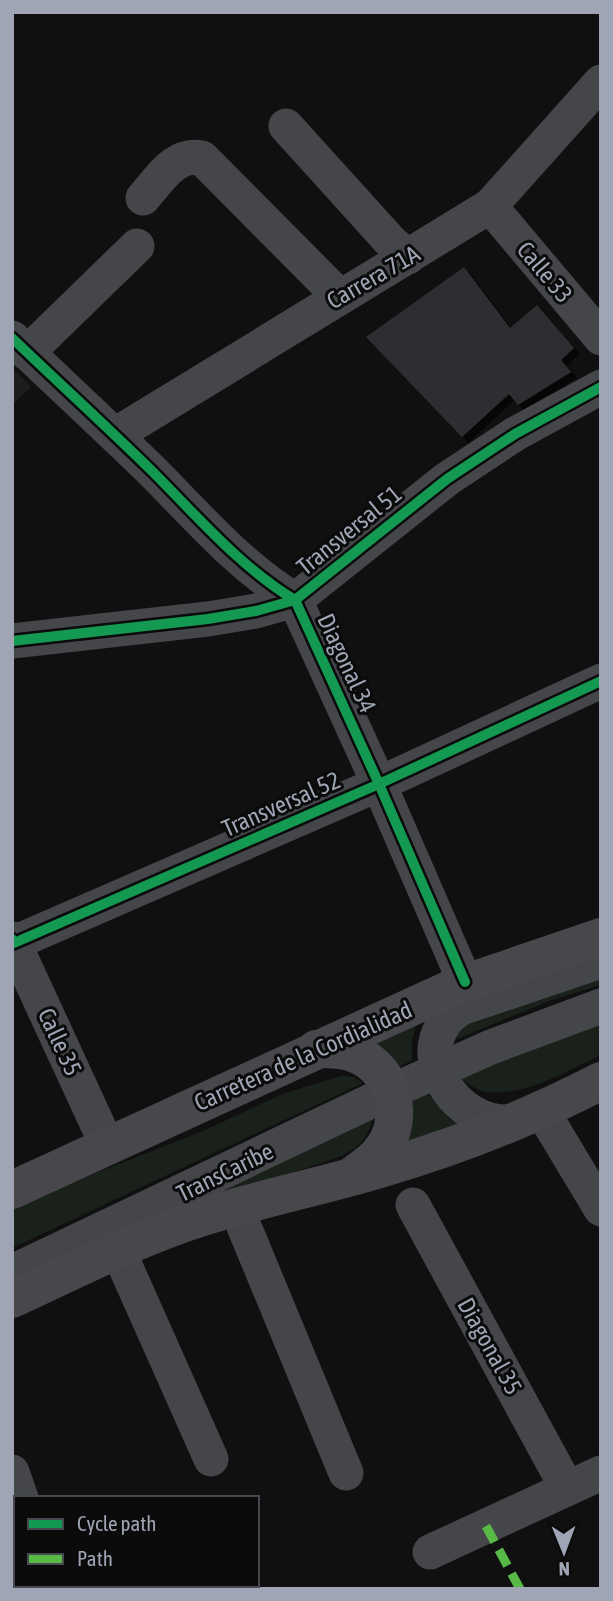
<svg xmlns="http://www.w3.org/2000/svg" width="613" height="1601" viewBox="0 0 613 1601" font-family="'Asap Condensed',sans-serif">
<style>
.built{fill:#1d1d1f}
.green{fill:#1a211b}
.building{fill:#2e2e30;filter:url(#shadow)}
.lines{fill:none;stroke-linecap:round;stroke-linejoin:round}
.minor{stroke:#44464a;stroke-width:35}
.highway{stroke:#47474c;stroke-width:38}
.quiet{stroke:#58b947;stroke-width:9;stroke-dasharray:18 9;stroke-linecap:butt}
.cycleway-casing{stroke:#0b0b0c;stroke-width:15}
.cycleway{stroke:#139951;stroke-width:10}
.labels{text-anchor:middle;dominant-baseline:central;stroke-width:6;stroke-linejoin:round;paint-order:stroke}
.street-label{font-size:24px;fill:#9fa5b4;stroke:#0b0b0c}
</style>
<defs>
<filter id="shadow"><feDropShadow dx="6" dy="6" stdDeviation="0" flood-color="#0009"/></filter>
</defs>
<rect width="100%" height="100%" fill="#101011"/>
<polygon class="built" points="12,368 31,387 12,405"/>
<g class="green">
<polygon points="601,978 601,985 549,1001 445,1044 447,1030"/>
<path d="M601 1016V1055C566 1071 527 1096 487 1092 476 1091 467 1083 459 1076Z"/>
<polygon points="418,1018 412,1040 412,1060 399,1067 358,1044"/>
<polygon points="341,1076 354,1077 363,1083 12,1248 12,1206 203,1131 285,1093"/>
<polygon points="424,1090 449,1118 461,1126 398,1150 408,1097"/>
<path d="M375 1113C366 1141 361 1147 334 1159L162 1215Z"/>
</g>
<polygon class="building" points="464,267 510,328 537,305 574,348 561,360 571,372 518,405 509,394 462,437 366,337"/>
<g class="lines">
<g class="minor">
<polyline points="286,126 390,241 408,257"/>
<path d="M143 198C159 180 175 152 202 158L339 296"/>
<polyline points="490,206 601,338"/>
<path d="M12 338C59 383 106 426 152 471 197 516 240 567 295 600L379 784 465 982"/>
<polyline points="27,353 137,246"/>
<polyline points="115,435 490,206 601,82"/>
<polyline points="12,641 208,619 256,611 295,600 447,479 515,434 601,387"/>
<polyline points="12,939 107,1145"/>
<polyline points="14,943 379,784 601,681"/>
<path d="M601 961 461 1008C456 1012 449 1016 445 1022 414 1064 460 1123 506 1122 517 1121 531 1114 542 1111L601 1209"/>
<polyline points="413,1205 567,1488"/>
<polyline points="236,1207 346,1473"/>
<polyline points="118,1250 211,1459"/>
<polyline points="12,1272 392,1091 491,1047 601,1006"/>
<polyline points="12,1472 21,1498"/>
<polyline points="430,1552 601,1473"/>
<polyline points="49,1585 50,1589"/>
</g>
<g class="highway">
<path d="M316 1049C330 1049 345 1049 358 1055 394 1071 406 1120 381 1151 374 1161 362 1168 352 1176"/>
<polyline points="12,1190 457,986 601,937"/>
<path d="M12 1299C75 1270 137 1238 203 1217 262 1198 324 1186 383 1168 459 1146 531 1117 601 1081"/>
</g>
<polyline class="quiet" points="486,1526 520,1589"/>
<defs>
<g id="cycleway">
<path d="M12 338C59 383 106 426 152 471 197 516 240 567 295 600L379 784 465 982"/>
<polyline points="12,641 208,619 256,611 295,600 447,479 515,434 601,387"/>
<polyline points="12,939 14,943 379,784 601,681"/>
</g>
</defs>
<use href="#cycleway" class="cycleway-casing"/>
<use href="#cycleway" class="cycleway"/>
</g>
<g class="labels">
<g class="street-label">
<text transform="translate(545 272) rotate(50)">Calle 33</text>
<text transform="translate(373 277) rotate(-30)">Carrera 71A</text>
<text transform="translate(349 530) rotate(-39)">Transversal 51</text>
<text transform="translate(347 663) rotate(65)">Diagonal 34</text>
<text transform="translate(281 804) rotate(-24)">Transversal 52</text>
<text transform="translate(60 1042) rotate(65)">Calle 35</text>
<text transform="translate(303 1056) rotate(-24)">Carretera de la Cordialidad</text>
<text transform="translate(225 1172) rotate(-26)">TransCaribe</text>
<text transform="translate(490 1346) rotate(61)">Diagonal 35</text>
</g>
</g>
<rect width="613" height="1601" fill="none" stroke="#9fa5b4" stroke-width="28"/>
<rect x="14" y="1496" width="245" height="91" fill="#0b0b0c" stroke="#46494f" stroke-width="2"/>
<rect x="28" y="1519" width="35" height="10" fill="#139951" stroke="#46494f" stroke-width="2"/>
<text x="77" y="1531" font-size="21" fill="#9fa5b4">Cycle path</text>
<rect x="28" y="1554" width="35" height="10" fill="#58b947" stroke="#46494f" stroke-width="2"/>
<text x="77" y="1566" font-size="21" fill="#9fa5b4">Path</text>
<g transform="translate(564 1552) rotate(179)" stroke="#0b0b0c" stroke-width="5" paint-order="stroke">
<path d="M0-5L12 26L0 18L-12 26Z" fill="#9fa5b4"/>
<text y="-10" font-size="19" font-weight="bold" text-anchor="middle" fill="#9fa5b4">N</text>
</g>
</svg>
